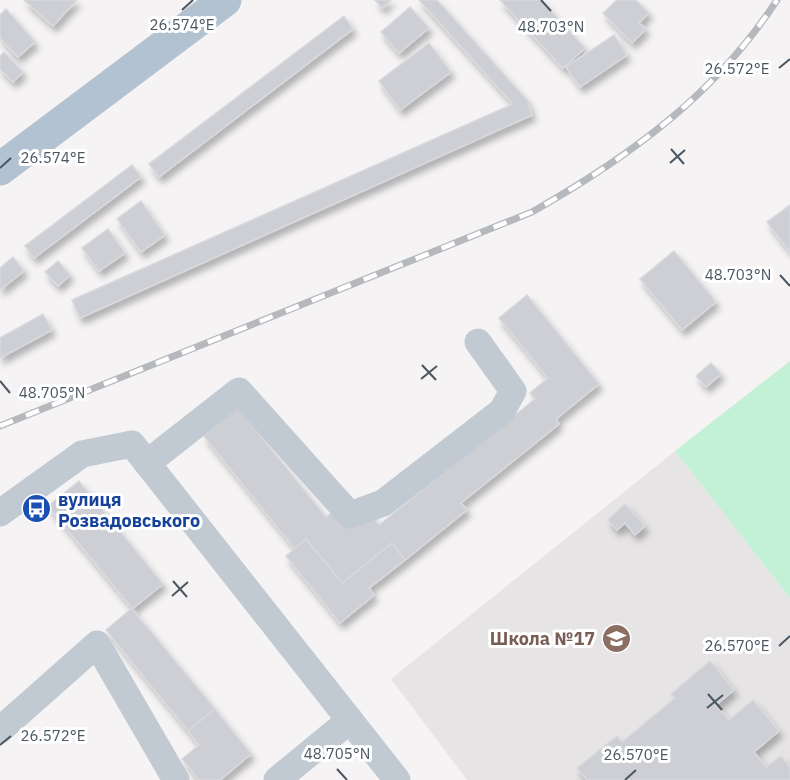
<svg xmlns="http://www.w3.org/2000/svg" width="790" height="780" viewBox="0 0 790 780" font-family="'IBM Plex Sans',sans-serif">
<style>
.education{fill:#e6e4e5}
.green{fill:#c3f1d5}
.building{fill:#cdcfd5;stroke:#d7d9de;stroke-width:1.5;filter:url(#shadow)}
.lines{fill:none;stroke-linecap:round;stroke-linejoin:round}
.minor{stroke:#c1cad2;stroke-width:27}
.major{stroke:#b3c2d1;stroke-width:33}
.rail-casing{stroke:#b5b8bd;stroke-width:7}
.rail{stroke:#fff;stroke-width:4.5;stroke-dasharray:14;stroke-linecap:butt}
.ticks{fill:none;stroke:#4a5661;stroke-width:2}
.labels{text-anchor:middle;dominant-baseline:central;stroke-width:6;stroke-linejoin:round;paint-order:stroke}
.transit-label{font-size:18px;font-weight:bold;fill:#164399;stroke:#fff;text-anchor:start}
.education-label{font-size:18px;font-weight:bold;fill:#785e54;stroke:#fff;text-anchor:end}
.ticks-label{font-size:15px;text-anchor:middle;fill:#4a5661;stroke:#fff;stroke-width:6;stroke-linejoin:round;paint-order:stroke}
</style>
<defs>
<filter id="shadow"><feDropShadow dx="3.5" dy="6" stdDeviation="3" flood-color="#0004"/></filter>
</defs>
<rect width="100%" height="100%" fill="#f5f3f3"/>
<polygon class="education" points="675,451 790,598 790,780 467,780 391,679"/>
<polygon class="green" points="790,361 790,598 675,451"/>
<g class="building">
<polygon points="24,0 77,0 53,26"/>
<polygon points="375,0 391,0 382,8"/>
<polygon points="419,0 437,0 527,100 532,115 80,318 72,300 513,104"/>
<polygon points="500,0 541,0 585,48 563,68"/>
<polygon points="617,0 636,0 649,13 639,23 646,29 632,43 603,13"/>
<polygon points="410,7 429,28 399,53 381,32"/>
<polygon points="6,9 35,42 18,57 0,38 0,15"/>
<polygon points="344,16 353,29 159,177 149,164"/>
<polygon points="614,35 627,55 580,87 566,67"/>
<polygon points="429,43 451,72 400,110 379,81"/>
<polygon points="4,52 23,72 13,82 0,69 0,56"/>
<polygon points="132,165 141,177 34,258 25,246"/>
<polygon points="141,201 165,235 141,252 117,219"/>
<polygon points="790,205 790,252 767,222"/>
<polygon points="108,229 125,253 99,271 82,248"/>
<polygon points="674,251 716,302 682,330 640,279"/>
<polygon points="13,257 24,271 0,290 0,268"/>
<polygon points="58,261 70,275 58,286 45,272"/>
<polygon points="527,295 599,384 556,419 559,424 461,503 467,510 405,560 392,543 342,583 306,539 295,549 204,436 238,408 326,517 335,510 368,511 379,525 535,399 530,393 548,378 499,318"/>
<polygon points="43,314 52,330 0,358 0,338"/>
<polygon points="711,363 721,374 706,387 696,376"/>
<polygon points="79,481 163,584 132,609 215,709 188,731 106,630 132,608 48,506"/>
<polygon points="625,504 645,526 635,535 625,523 617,530 608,520"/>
<polygon points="306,539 342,583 392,543 405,560 369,588 374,595 340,623 286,556"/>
<polygon points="710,661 734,690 716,705 729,720 753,700 779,731 754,752 766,767 781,756 790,767 790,780 587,780 577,768 617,736 622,742 675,698 671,694"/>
<polygon points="215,709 251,754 220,780 199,780 182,759 199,745 188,731"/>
</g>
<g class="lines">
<g class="minor">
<polyline points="147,463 239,391 350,515 383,503 502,411 513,391 478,342"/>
<polyline points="0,513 82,454 132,444 397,780"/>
<polyline points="0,730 97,644 176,780"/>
<polyline points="277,780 350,720"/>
</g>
<polyline class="major" points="0,169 225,0"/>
<defs>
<path id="rail" d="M0 426 532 212C629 157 715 95 777 0"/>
</defs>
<use href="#rail" class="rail-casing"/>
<use href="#rail" class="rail"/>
</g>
<path class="ticks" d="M541 0 551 11M182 10 193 0M779 68 790 59M671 149 684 164M670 163 685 150M0 168 11 158M780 275 790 286M422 365 436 380M421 379 437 366M0 381 10 393M173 581 187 597M172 596 188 582M779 646 790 636M708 694 722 710M707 708 723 695M0 745 11 736M337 769 347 780M625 780 636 770"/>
<defs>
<symbol id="bus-disc" viewBox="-11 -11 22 22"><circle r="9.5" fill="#1a4fb4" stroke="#fff"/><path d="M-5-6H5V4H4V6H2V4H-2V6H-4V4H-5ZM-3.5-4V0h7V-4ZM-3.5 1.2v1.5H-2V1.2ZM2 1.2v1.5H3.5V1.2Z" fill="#fff"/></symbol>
<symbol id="school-disc" viewBox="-11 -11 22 22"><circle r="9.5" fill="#8d6e63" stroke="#fff"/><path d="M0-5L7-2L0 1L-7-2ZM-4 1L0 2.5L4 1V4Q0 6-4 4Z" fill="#fff"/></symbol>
</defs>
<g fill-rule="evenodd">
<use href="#bus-disc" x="20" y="492" width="33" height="33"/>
<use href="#school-disc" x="600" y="622" width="33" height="33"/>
</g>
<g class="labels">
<g class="transit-label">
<text x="58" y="499">вулиця<tspan x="58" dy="21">Розвадовського</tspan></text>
</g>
<g class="education-label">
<text x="595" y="638">Школа №17</text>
</g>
</g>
<g class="ticks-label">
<text x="182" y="30">26.574°E</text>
<text x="551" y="32">48.703°N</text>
<text x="737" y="74">26.572°E</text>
<text x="53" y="163">26.574°E</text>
<text x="738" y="280">48.703°N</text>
<text x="52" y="398">48.705°N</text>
<text x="737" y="651">26.570°E</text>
<text x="53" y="741">26.572°E</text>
<text x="337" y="759">48.705°N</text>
<text x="636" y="760">26.570°E</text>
</g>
</svg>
